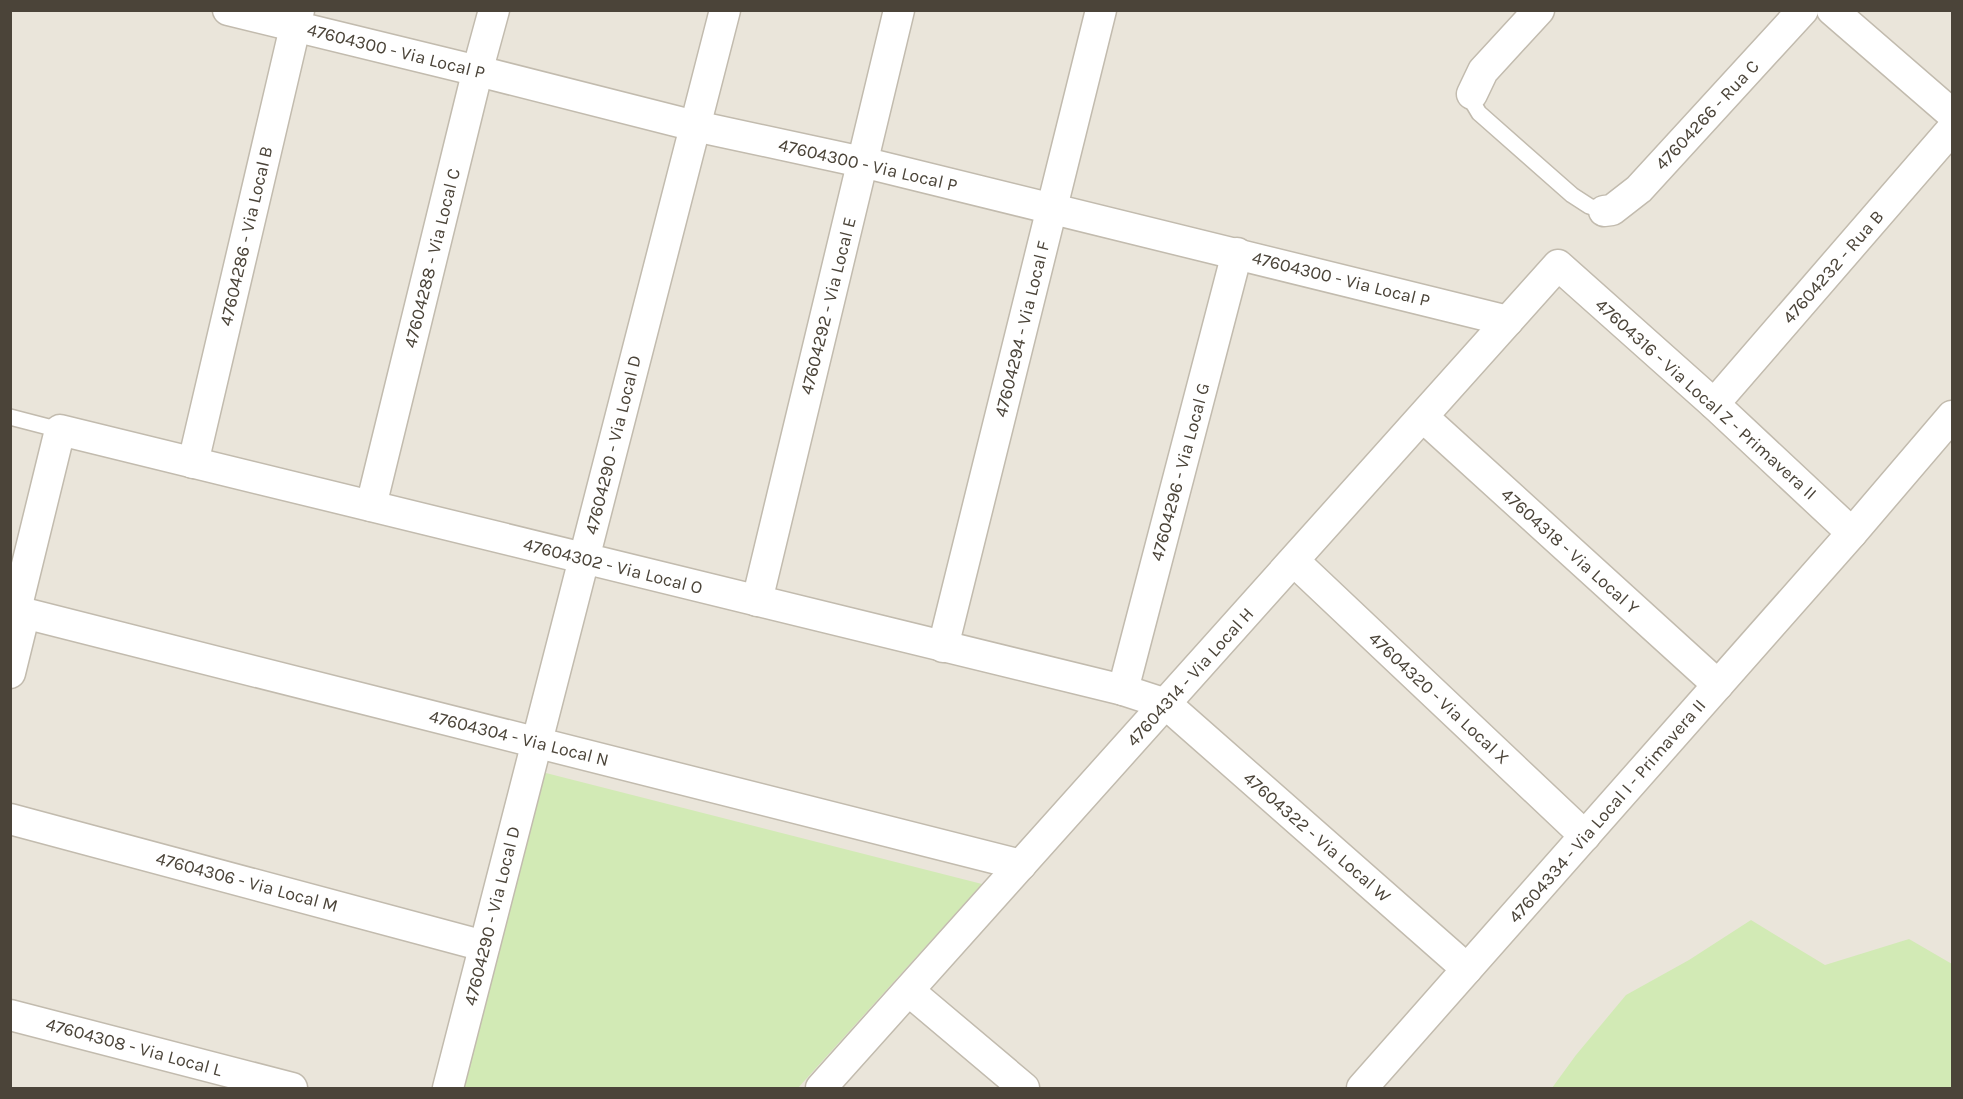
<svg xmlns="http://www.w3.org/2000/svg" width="1963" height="1099" viewBox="0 0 1963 1099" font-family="Karla,sans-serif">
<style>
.residential{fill:#eae5da}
.green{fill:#d2eab5}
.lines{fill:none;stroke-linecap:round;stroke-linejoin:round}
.lane-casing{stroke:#c2bbae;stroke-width:18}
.street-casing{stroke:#c2bbae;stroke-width:33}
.lane{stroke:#fff;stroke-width:15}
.street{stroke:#fff;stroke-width:30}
.labels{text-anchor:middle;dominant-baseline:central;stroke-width:5;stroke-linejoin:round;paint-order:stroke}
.street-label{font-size:18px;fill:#4b4439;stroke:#fff}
</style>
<rect width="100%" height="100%" fill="#f6f3ec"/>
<polygon class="residential" points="10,11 1952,11 1952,1088 11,1088"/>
<g class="green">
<polygon points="538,771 982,884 798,1088 458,1088"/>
<polygon points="1751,920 1825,965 1909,939 1952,964 1952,1088 1552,1088 1576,1055 1626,995 1689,960"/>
</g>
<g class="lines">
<defs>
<g id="lane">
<polyline points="1472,94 1473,103 1479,113 1572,195 1589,206 1604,211"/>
<polyline points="10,417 60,430"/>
</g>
<g id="street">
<polyline points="228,10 478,71 695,126 862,162 1508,321"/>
<polyline points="1832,10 1952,114"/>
<polyline points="1472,94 1483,71 1539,10"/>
<polyline points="1604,211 1612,210 1639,189 1803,10"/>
<polyline points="1714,404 1952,129"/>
<polyline points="1423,417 1718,685"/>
<polyline points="193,463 299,10"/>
<polyline points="371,506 479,65 494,10"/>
<polyline points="1294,561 1585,836"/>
<polyline points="757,601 899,10"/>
<polyline points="16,611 1021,865"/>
<polyline points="10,634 60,430 1123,690 1166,704 1467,969"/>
<polyline points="943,647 1101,10"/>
<polyline points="10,673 24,616"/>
<polyline points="1123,690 1237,253"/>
<polyline points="10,819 484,946"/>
<polyline points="909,991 1024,1088"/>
<polyline points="10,1015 292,1088"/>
<polyline points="448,1088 725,10"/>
<polyline points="821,1088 1558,265 1714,404 1852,533"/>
<polyline points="1362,1088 1852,533 1952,416"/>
</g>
</defs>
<use href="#lane" class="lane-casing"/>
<use href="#street" class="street-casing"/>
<use href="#lane" class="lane"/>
<use href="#street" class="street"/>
</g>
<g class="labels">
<g class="street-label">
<text transform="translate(396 51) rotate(14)">47604300 - Via Local P</text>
<text transform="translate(1707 115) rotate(-47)">47604266 - Rua C</text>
<text transform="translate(868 165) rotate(13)">47604300 - Via Local P</text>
<text transform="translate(246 236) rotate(-77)">47604286 - Via Local B</text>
<text transform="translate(432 258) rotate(-76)">47604288 - Via Local C</text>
<text transform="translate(1833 267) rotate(-49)">47604232 - Rua B</text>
<text transform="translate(1341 279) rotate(14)">47604300 - Via Local P</text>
<text transform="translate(828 306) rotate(-76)">47604292 - Via Local E</text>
<text transform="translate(1022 329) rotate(-76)">47604294 - Via Local F</text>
<text transform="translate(1706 399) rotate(42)">47604316 - Via Local Z - Primavera II</text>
<text transform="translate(613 445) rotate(-76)">47604290 - Via Local D</text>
<text transform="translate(1180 472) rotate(-75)">47604296 - Via Local G</text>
<text transform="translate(1570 551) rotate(42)">47604318 - Via Local Y</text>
<text transform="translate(613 566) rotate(14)">47604302 - Via Local O</text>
<text transform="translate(1190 677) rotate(-48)">47604314 - Via Local H</text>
<text transform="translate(1439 698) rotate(43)">47604320 - Via Local X</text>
<text transform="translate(519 738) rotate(14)">47604304 - Via Local N</text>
<text transform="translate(1607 811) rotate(-49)">47604334 - Via Local I - Primavera II</text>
<text transform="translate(1317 837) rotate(41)">47604322 - Via Local W</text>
<text transform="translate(247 882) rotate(15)">47604306 - Via Local M</text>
<text transform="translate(492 916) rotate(-76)">47604290 - Via Local D</text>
<text transform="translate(134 1047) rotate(15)">47604308 - Via Local L</text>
</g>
</g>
<rect width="1963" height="1099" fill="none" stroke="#4b4439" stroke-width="24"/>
</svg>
